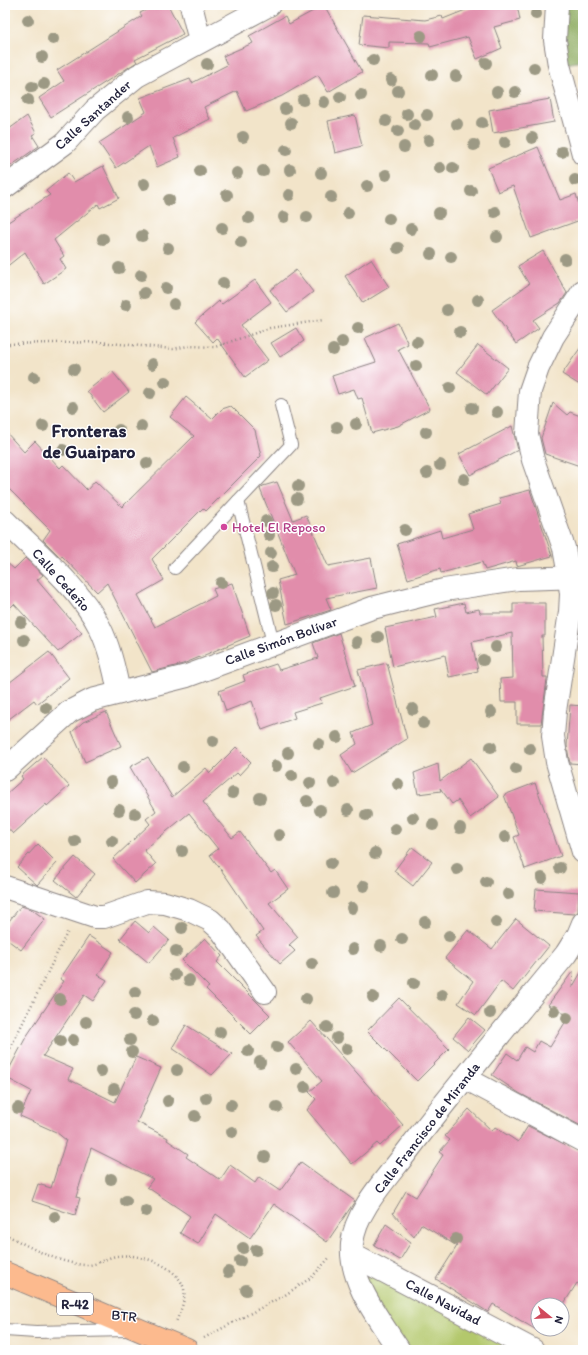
<svg xmlns="http://www.w3.org/2000/svg" width="588" height="1355" viewBox="0 0 588 1355" font-family="Itim,sans-serif">
<style>
.green{fill:#b3c86c;stroke:#6a7554}
.forest{fill:#8eac60;stroke:#58674e}
.building{fill:#e18dab}
.lines{fill:none;stroke-linecap:round;stroke-linejoin:round}
.lane-casing{stroke:#8a8382;stroke-width:14}
.street-casing{stroke:#8a8382;stroke-width:24}
.primary-casing{stroke:#8a8382;stroke-width:24}
.path{stroke:#8a8382;stroke-width:2.5;stroke-dasharray:1 3;stroke-linecap:butt}
.lane{stroke:#fff;stroke-width:12}
.street{stroke:#fff;stroke-width:22}
.primary{stroke:#fcba8e;stroke-width:22}
.tree{fill:#9c9984}
.hotel-dot{fill:#d1479c;stroke:#fff;stroke-width:1.5}
.labels{text-anchor:middle;dominant-baseline:central;stroke-width:3;stroke-linejoin:round;paint-order:stroke}
.shield{fill:#fff;stroke:#646476;stroke-width:1}
.shield-label{font-size:13px;font-weight:bold;fill:#22223b}
.street-label{font-size:14px;fill:#22223b;stroke:#fff}
.hotel-label{font-size:14px;fill:#b23c85;stroke:#fff;text-anchor:start}
.district-label{font-size:18px;font-weight:bold;fill:#22223b;stroke:#fff}
</style>
<rect width="100%" height="100%" fill="#fff"/>
<filter id="ink" filterUnits="userSpaceOnUse"><feTurbulence type="fractalNoise" baseFrequency=".025" numOctaves="2"/><feDisplacementMap in="SourceGraphic" scale="8" xChannelSelector="R" yChannelSelector="G"/><feConvolveMatrix kernelMatrix="1 2 1 2 8 2 1 2 1" color-interpolation-filters="sRGB"/></filter>
<filter id="wash" filterUnits="userSpaceOnUse"><feTurbulence type="fractalNoise" baseFrequency=".012" numOctaves="4" result="noise"/><feDisplacementMap in="SourceGraphic" scale="16" xChannelSelector="R" yChannelSelector="G"/><feGaussianBlur stdDeviation="0.9" result="paint"/><feColorMatrix in="noise" values="0 0 0 0 0 0 0 0 0 0 0 0 0 0 0 0 0 1.4 0 .05"/><feComposite in="paint" operator="in"/></filter>
<g filter="url(#wash)">
<rect width="100%" height="100%" fill="#f2e4c9"/>
<polygon class="green" points="353,1261 533,1350 399,1350"/>
<polygon class="forest" points="557,5 583,5 583,61 559,65"/>
<g id="blocks">
<g class="building">
<polygon points="156,5 168,5 183,34 135,59 137,62 51,117 39,98 64,81 57,70 142,16 140,13"/>
<polygon points="324,5 362,72 328,92 318,75 282,96 246,111 237,91 204,107 210,119 173,138 180,157 157,167 149,146 116,168 99,143 146,112 140,98 190,79 192,83 227,65 223,56 253,43 249,36 285,16 289,24"/>
<polygon points="478,5 517,5 520,20 494,27 502,48 477,59 468,37 430,47 429,43 389,42 389,48 359,45 363,15 425,20 442,16 443,19"/>
<polygon points="550,99 554,122 493,133 489,110"/>
<polygon points="355,115 362,146 335,153 328,121"/>
<polygon points="27,116 36,133 32,135 39,146 5,170 5,132"/>
<polygon points="538,147 560,200 576,194 583,219 531,238 513,186 498,192 488,168"/>
<polygon points="103,166 119,198 100,208 98,204 54,240 64,256 60,259 66,269 44,284 25,252 5,268 5,224 50,195 46,191 68,173 74,182"/>
<polygon points="543,251 567,293 560,303 533,320 539,328 516,344 492,310 529,284 518,266"/>
<polygon points="371,259 389,287 363,303 345,276"/>
<polygon points="296,270 313,292 287,312 270,290"/>
<polygon points="255,280 271,302 241,325 268,360 245,377 217,338 213,342 195,322 219,301 222,304"/>
<polygon points="398,323 408,344 398,349 430,409 398,426 372,433 362,398 358,399 354,389 338,394 332,376 376,362 365,338"/>
<polygon points="296,328 304,341 280,357 271,343"/>
<polygon points="583,344 583,387 562,374"/>
<polygon points="478,345 508,368 487,395 457,372"/>
<polygon points="112,371 129,392 103,412 87,391"/>
<polygon points="186,397 212,419 222,409 231,406 255,430 261,456 206,511 203,508 152,559 164,580 138,595 155,627 216,596 213,589 232,583 250,636 183,664 152,672 107,583 97,592 62,556 60,557 43,540 50,530 5,485 5,431 24,452 35,441 60,468 63,465 87,490 95,481 122,507 194,436 170,417"/>
<polygon points="553,403 567,415 570,412 583,417 583,467 545,454 541,438"/>
<polygon points="512,426 518,450 470,475 459,454"/>
<polygon points="277,482 293,520 306,515 328,566 371,558 377,588 326,598 331,610 287,624 278,580 295,575 260,489 263,486"/>
<polygon points="530,490 552,556 517,566 516,561 485,570 482,562 441,573 440,569 408,579 397,544 440,530 442,538 473,529 468,514 501,504 499,498"/>
<polygon points="25,558 43,575 37,580 82,633 58,652 14,604 5,613 5,561 14,569"/>
<polygon points="464,603 466,612 479,609 480,613 513,613 513,603 545,603 545,636 542,636 543,677 547,677 547,679 541,724 517,724 517,702 501,702 500,679 513,678 512,633 472,642 478,671 449,677 445,655 393,667 385,628 437,617 435,609"/>
<polygon points="339,633 355,686 320,698 322,703 293,712 295,718 262,730 252,701 226,711 219,691 245,681 243,675 276,664 279,670 318,658 313,643"/>
<polygon points="49,652 69,678 37,704 34,700 5,722 5,686"/>
<polygon points="387,663 407,739 352,773 341,755 357,744 353,733 372,725 358,670"/>
<polygon points="570,705 583,706 583,764 570,763 569,759 567,746"/>
<polygon points="106,712 121,746 85,762 72,732 83,722"/>
<polygon points="236,747 251,762 239,775 237,773 203,802 232,838 240,832 271,873 275,870 288,889 269,903 298,937 289,945 295,951 280,964 256,936 263,931 227,878 210,855 218,849 189,813 144,850 156,864 135,883 113,859 150,824 146,819 156,811 130,767 148,757 172,797 206,768 210,773"/>
<polygon points="43,757 69,786 47,806 46,804 13,834 5,825 5,795 23,779 21,776"/>
<polygon points="471,758 499,797 470,818 458,800 452,804 440,788 441,791 418,794 414,773 438,764 440,781"/>
<polygon points="535,783 561,856 525,869 514,837 519,835 504,795"/>
<polygon points="38,844 57,863 37,885 17,867"/>
<polygon points="412,847 432,862 413,886 394,871"/>
<polygon points="75,857 95,874 76,897 55,880"/>
<polygon points="536,889 579,892 578,912 574,914 534,911"/>
<polygon points="21,906 31,909 45,919 21,950 5,938 5,926"/>
<polygon points="516,919 549,946 513,991 501,981 476,1015 458,1003 473,981 445,958 468,930 492,949"/>
<polygon points="135,921 149,933 154,927 169,940 149,963 120,939"/>
<polygon points="89,936 113,952 98,975 107,980 93,1001 84,995 43,1056 73,1069 68,1079 115,1102 136,1057 161,1068 137,1122 168,1138 167,1140 188,1154 186,1157 220,1180 230,1165 255,1183 259,1177 280,1191 301,1162 355,1201 327,1242 274,1204 250,1238 216,1214 198,1244 180,1233 190,1216 147,1187 153,1179 91,1148 76,1197 80,1198 75,1215 32,1201 38,1184 51,1188 66,1140 56,1132 20,1116 31,1091 5,1077 26,1037 64,981 60,979"/>
<polygon points="205,938 222,956 217,962 270,1015 251,1034 206,989 209,987 182,960"/>
<polygon points="583,969 583,1127 519,1093 492,1075 507,1053 517,1060 525,1047 533,1052 539,1041 550,1047 569,1016 548,1005 573,971 572,988"/>
<polygon points="399,998 449,1049 417,1081 367,1031"/>
<polygon points="469,1017 485,1030 468,1050 453,1037"/>
<polygon points="311,1021 403,1125 380,1146 377,1143 352,1164 307,1110 316,1099 309,1092 322,1081 288,1042"/>
<polygon points="186,1025 232,1054 212,1075 172,1048"/>
<polygon points="469,1109 492,1131 495,1127 518,1142 528,1126 583,1153 583,1286 577,1283 563,1305 538,1305 538,1331 493,1304 488,1312 436,1279 457,1246 421,1224 414,1237 393,1213 406,1191 416,1197 443,1155 439,1152 450,1140 445,1136"/>
<polygon points="386,1224 411,1242 400,1260 374,1245"/>
</g>
</g>
</g>
<g filter="url(#ink)">
<use href="#blocks" fill-opacity="0" stroke="#8a8382" stroke-width="1"/>
<g class="lines">
<defs>
<g id="lane">
<polyline points="238,501 273,643"/>
<polyline points="175,568 291,445 281,405"/>
<polyline points="5,1330 36,1332 126,1330"/>
</g>
<g id="street">
<polyline points="191,5 200,41"/>
<polyline points="557,5 555,40 559,65 583,154"/>
<polyline points="5,187 65,143 95,110 137,76 269,5"/>
<polyline points="583,291 553,337 538,368 530,391 527,434 533,460 564,548 568,570 571,594 570,612 555,711 553,736 557,762 583,852"/>
<path d="M5 521C37 553 80 588 100 628 110 648 115 671 119 693"/>
<polyline points="5,770 69,712 92,700 187,676 372,608 444,590 518,579 583,577"/>
<polyline points="5,887 95,917 104,917 147,902 165,903 189,910 210,920 221,930 265,992"/>
<polyline points="465,1078 583,1141"/>
<polyline points="353,1255 533,1350"/>
<path d="M399 1350C379 1319 349 1282 352 1244 355 1210 389 1176 409 1149 459 1083 513 1019 566 954L578 935 583 923"/>
</g>
<polyline id="primary" points="5,1273 187,1350"/>
</defs>
<use href="#lane" class="lane-casing"/>
<use href="#street" class="street-casing"/>
<use href="#primary" class="primary-casing"/>
<g class="path">
<polyline points="5,344 99,342 173,349 188,346 215,347 270,328 324,320"/>
<polyline points="5,1059 68,931"/>
<path d="M5 1234C29 1247 58 1263 85 1265 97 1266 106 1257 117 1256 139 1253 178 1265 184 1289 186 1301 180 1311 176 1322"/>
<polyline points="204,1338 285,1295 312,1277 330,1257"/>
</g>
<use href="#lane" class="lane"/>
<use href="#street" class="street"/>
<use href="#primary" class="primary"/>
</g>
<g class="tree">
<circle cx="536" cy="14" r="6"/>
<circle cx="28" cy="20" r="6"/>
<circle cx="421" cy="36" r="6"/>
<circle cx="53" cy="39" r="6"/>
<circle cx="42" cy="57" r="6"/>
<circle cx="373" cy="60" r="6"/>
<circle cx="486" cy="63" r="6"/>
<circle cx="207" cy="64" r="6"/>
<circle cx="534" cy="68" r="6"/>
<circle cx="432" cy="75" r="6"/>
<circle cx="456" cy="76" r="6"/>
<circle cx="391" cy="80" r="6"/>
<circle cx="44" cy="84" r="6"/>
<circle cx="32" cy="87" r="6"/>
<circle cx="398" cy="91" r="6"/>
<circle cx="497" cy="92" r="6"/>
<circle cx="515" cy="92" r="6"/>
<circle cx="361" cy="95" r="6"/>
<circle cx="340" cy="97" r="6"/>
<circle cx="28" cy="100" r="6"/>
<circle cx="303" cy="100" r="6"/>
<circle cx="324" cy="102" r="6"/>
<circle cx="285" cy="109" r="6"/>
<circle cx="407" cy="114" r="6"/>
<circle cx="427" cy="115" r="6"/>
<circle cx="128" cy="117" r="6"/>
<circle cx="386" cy="121" r="6"/>
<circle cx="291" cy="123" r="6"/>
<circle cx="482" cy="123" r="6"/>
<circle cx="457" cy="124" r="6"/>
<circle cx="415" cy="125" r="6"/>
<circle cx="398" cy="131" r="6"/>
<circle cx="243" cy="137" r="6"/>
<circle cx="532" cy="138" r="6"/>
<circle cx="429" cy="140" r="6"/>
<circle cx="505" cy="142" r="6"/>
<circle cx="474" cy="145" r="6"/>
<circle cx="404" cy="147" r="6"/>
<circle cx="286" cy="150" r="6"/>
<circle cx="562" cy="152" r="6"/>
<circle cx="440" cy="168" r="6"/>
<circle cx="453" cy="168" r="6"/>
<circle cx="290" cy="170" r="6"/>
<circle cx="200" cy="171" r="6"/>
<circle cx="263" cy="171" r="6"/>
<circle cx="237" cy="173" r="6"/>
<circle cx="321" cy="173" r="6"/>
<circle cx="386" cy="175" r="6"/>
<circle cx="575" cy="180" r="6"/>
<circle cx="144" cy="184" r="6"/>
<circle cx="367" cy="186" r="6"/>
<circle cx="471" cy="191" r="6"/>
<circle cx="227" cy="195" r="6"/>
<circle cx="289" cy="195" r="6"/>
<circle cx="331" cy="197" r="6"/>
<circle cx="169" cy="200" r="6"/>
<circle cx="495" cy="212" r="6"/>
<circle cx="348" cy="213" r="6"/>
<circle cx="439" cy="213" r="6"/>
<circle cx="284" cy="217" r="6"/>
<circle cx="307" cy="217" r="6"/>
<circle cx="249" cy="218" r="6"/>
<circle cx="389" cy="219" r="6"/>
<circle cx="222" cy="228" r="6"/>
<circle cx="411" cy="229" r="6"/>
<circle cx="142" cy="236" r="6"/>
<circle cx="497" cy="237" r="6"/>
<circle cx="103" cy="239" r="6"/>
<circle cx="241" cy="242" r="6"/>
<circle cx="168" cy="248" r="6"/>
<circle cx="398" cy="248" r="6"/>
<circle cx="431" cy="254" r="6"/>
<circle cx="451" cy="257" r="6"/>
<circle cx="565" cy="259" r="6"/>
<circle cx="119" cy="268" r="6"/>
<circle cx="141" cy="275" r="6"/>
<circle cx="223" cy="283" r="6"/>
<circle cx="166" cy="288" r="6"/>
<circle cx="144" cy="293" r="6"/>
<circle cx="478" cy="300" r="6"/>
<circle cx="174" cy="304" r="6"/>
<circle cx="126" cy="305" r="6"/>
<circle cx="447" cy="310" r="6"/>
<circle cx="358" cy="328" r="6"/>
<circle cx="460" cy="332" r="6"/>
<circle cx="342" cy="342" r="6"/>
<circle cx="417" cy="342" r="6"/>
<circle cx="333" cy="350" r="6"/>
<circle cx="152" cy="364" r="6"/>
<circle cx="416" cy="366" r="6"/>
<circle cx="74" cy="369" r="6"/>
<circle cx="34" cy="377" r="6"/>
<circle cx="165" cy="382" r="6"/>
<circle cx="450" cy="388" r="6"/>
<circle cx="150" cy="393" r="6"/>
<circle cx="73" cy="407" r="6"/>
<circle cx="472" cy="408" r="6"/>
<circle cx="497" cy="412" r="6"/>
<circle cx="356" cy="424" r="6"/>
<circle cx="43" cy="426" r="6"/>
<circle cx="141" cy="426" r="6"/>
<circle cx="337" cy="427" r="6"/>
<circle cx="119" cy="430" r="6"/>
<circle cx="426" cy="432" r="6"/>
<circle cx="63" cy="450" r="6"/>
<circle cx="147" cy="463" r="6"/>
<circle cx="440" cy="465" r="6"/>
<circle cx="427" cy="473" r="6"/>
<circle cx="464" cy="479" r="6"/>
<circle cx="298" cy="486" r="6"/>
<circle cx="297" cy="499" r="6"/>
<circle cx="266" cy="521" r="6"/>
<circle cx="405" cy="530" r="6"/>
<circle cx="269" cy="535" r="6"/>
<circle cx="271" cy="553" r="6"/>
<circle cx="272" cy="567" r="6"/>
<circle cx="221" cy="583" r="6"/>
<circle cx="273" cy="593" r="6"/>
<circle cx="276" cy="605" r="6"/>
<circle cx="21" cy="622" r="6"/>
<circle cx="378" cy="637" r="6"/>
<circle cx="24" cy="640" r="6"/>
<circle cx="357" cy="642" r="6"/>
<circle cx="496" cy="647" r="6"/>
<circle cx="483" cy="660" r="6"/>
<circle cx="46" cy="708" r="6"/>
<circle cx="413" cy="709" r="6"/>
<circle cx="491" cy="712" r="6"/>
<circle cx="423" cy="723" r="6"/>
<circle cx="337" cy="737" r="6"/>
<circle cx="213" cy="741" r="6"/>
<circle cx="319" cy="744" r="6"/>
<circle cx="491" cy="747" r="6"/>
<circle cx="530" cy="749" r="6"/>
<circle cx="288" cy="753" r="6"/>
<circle cx="276" cy="766" r="6"/>
<circle cx="183" cy="767" r="6"/>
<circle cx="516" cy="769" r="6"/>
<circle cx="292" cy="776" r="6"/>
<circle cx="111" cy="782" r="6"/>
<circle cx="310" cy="783" r="6"/>
<circle cx="334" cy="783" r="6"/>
<circle cx="398" cy="784" r="6"/>
<circle cx="233" cy="793" r="6"/>
<circle cx="260" cy="798" r="6"/>
<circle cx="307" cy="801" r="6"/>
<circle cx="119" cy="810" r="6"/>
<circle cx="320" cy="810" r="6"/>
<circle cx="348" cy="810" r="6"/>
<circle cx="135" cy="814" r="6"/>
<circle cx="366" cy="815" r="6"/>
<circle cx="413" cy="818" r="6"/>
<circle cx="433" cy="825" r="6"/>
<circle cx="460" cy="828" r="6"/>
<circle cx="395" cy="829" r="6"/>
<circle cx="279" cy="835" r="6"/>
<circle cx="505" cy="837" r="6"/>
<circle cx="75" cy="841" r="6"/>
<circle cx="112" cy="841" r="6"/>
<circle cx="182" cy="851" r="6"/>
<circle cx="375" cy="853" r="6"/>
<circle cx="331" cy="863" r="6"/>
<circle cx="560" cy="868" r="6"/>
<circle cx="457" cy="869" r="6"/>
<circle cx="542" cy="878" r="6"/>
<circle cx="486" cy="882" r="6"/>
<circle cx="364" cy="886" r="6"/>
<circle cx="333" cy="893" r="6"/>
<circle cx="508" cy="894" r="6"/>
<circle cx="352" cy="908" r="6"/>
<circle cx="425" cy="922" r="6"/>
<circle cx="496" cy="922" r="6"/>
<circle cx="182" cy="928" r="6"/>
<circle cx="449" cy="936" r="6"/>
<circle cx="402" cy="939" r="6"/>
<circle cx="381" cy="946" r="6"/>
<circle cx="353" cy="949" r="6"/>
<circle cx="176" cy="951" r="6"/>
<circle cx="312" cy="964" r="6"/>
<circle cx="175" cy="975" r="6"/>
<circle cx="189" cy="980" r="6"/>
<circle cx="414" cy="983" r="6"/>
<circle cx="135" cy="992" r="6"/>
<circle cx="442" cy="995" r="6"/>
<circle cx="373" cy="997" r="6"/>
<circle cx="60" cy="999" r="6"/>
<circle cx="306" cy="999" r="6"/>
<circle cx="554" cy="1011" r="6"/>
<circle cx="490" cy="1013" r="6"/>
<circle cx="134" cy="1015" r="6"/>
<circle cx="567" cy="1018" r="6"/>
<circle cx="153" cy="1021" r="6"/>
<circle cx="86" cy="1022" r="6"/>
<circle cx="327" cy="1027" r="6"/>
<circle cx="220" cy="1032" r="6"/>
<circle cx="337" cy="1038" r="6"/>
<circle cx="73" cy="1040" r="6"/>
<circle cx="130" cy="1040" r="6"/>
<circle cx="60" cy="1041" r="6"/>
<circle cx="277" cy="1047" r="6"/>
<circle cx="347" cy="1049" r="6"/>
<circle cx="248" cy="1051" r="6"/>
<circle cx="132" cy="1052" r="6"/>
<circle cx="260" cy="1062" r="6"/>
<circle cx="296" cy="1069" r="6"/>
<circle cx="177" cy="1070" r="6"/>
<circle cx="101" cy="1071" r="6"/>
<circle cx="305" cy="1087" r="6"/>
<circle cx="114" cy="1089" r="6"/>
<circle cx="206" cy="1098" r="6"/>
<circle cx="168" cy="1101" r="6"/>
<circle cx="231" cy="1105" r="6"/>
<circle cx="277" cy="1107" r="6"/>
<circle cx="18" cy="1108" r="6"/>
<circle cx="195" cy="1116" r="6"/>
<circle cx="232" cy="1132" r="6"/>
<circle cx="265" cy="1157" r="6"/>
<circle cx="111" cy="1179" r="6"/>
<circle cx="126" cy="1201" r="6"/>
<circle cx="146" cy="1211" r="6"/>
<circle cx="55" cy="1217" r="6"/>
<circle cx="456" cy="1239" r="6"/>
<circle cx="243" cy="1248" r="6"/>
<circle cx="256" cy="1250" r="6"/>
<circle cx="240" cy="1261" r="6"/>
<circle cx="228" cy="1272" r="6"/>
<circle cx="246" cy="1290" r="6"/>
</g>
</g>
<circle class="hotel-dot" cx="224" cy="527" r="4"/>
<g class="labels">
<rect class="shield" x="57" y="1293" width="36" height="22" rx="3"/>
<g class="shield-label">
<text x="75" y="1304">R-42</text>
</g>
<g class="street-label">
<text transform="translate(93 115) rotate(-42)">Calle Santander</text>
<text transform="translate(61 580) rotate(48)">Calle Cedeño</text>
<text transform="translate(281 641) rotate(-20)">Calle Simón Bolívar</text>
<text transform="translate(427 1128) rotate(-52)">Calle Francisco de Miranda</text>
<text transform="translate(443 1302) rotate(28)">Calle Navidad</text>
<text transform="translate(124 1316) rotate(5)">BTR</text>
</g>
<g class="hotel-label">
<text x="232" y="527">Hotel El Reposo</text>
</g>
<g class="district-label">
<text x="89" y="431">Fronteras<tspan x="89" dy="21">de Guaiparo</tspan></text>
</g>
</g>
<rect width="588" height="1355" fill="none" stroke="#fff" stroke-width="20"/>
<g transform="translate(550 1317) rotate(108)"><circle r="19" fill="#ffffff" stroke="#a7a7b1"/>
<path d="M0-3L7 15L0 10L-7 15Z" fill="#d1495b"/>
<text y="-6" font-size="11" font-weight="bold" text-anchor="middle" fill="#22223b">N</text>
</g>
</svg>
